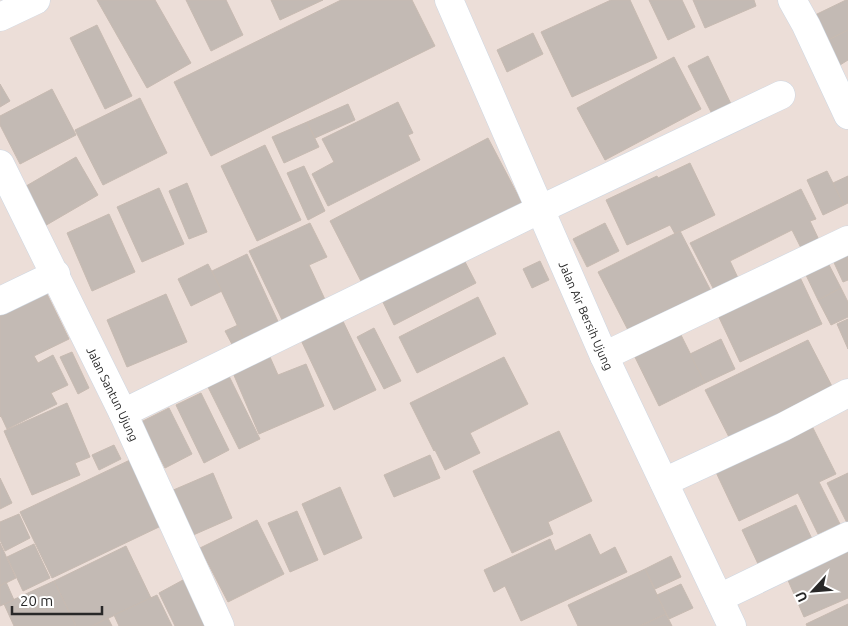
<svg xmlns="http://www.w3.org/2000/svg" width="848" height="626" viewBox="0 0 848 626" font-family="Ubuntu,sans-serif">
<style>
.building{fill:#c3bab4;stroke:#c7bab1}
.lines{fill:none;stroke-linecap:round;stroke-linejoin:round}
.minor-casing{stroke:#cdd7e3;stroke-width:29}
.minor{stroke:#fff;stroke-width:28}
.labels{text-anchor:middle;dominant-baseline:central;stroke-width:4.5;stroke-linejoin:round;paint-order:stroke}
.street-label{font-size:12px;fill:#282828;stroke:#fff}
</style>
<rect width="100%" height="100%" fill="#ecded8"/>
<g class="building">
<polygon points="97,0 155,0 191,63 147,88"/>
<polygon points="186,0 226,0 243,35 211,51"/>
<polygon points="271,0 323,0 280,20"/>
<polygon points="341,0 412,0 435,46 211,156 174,82"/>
<polygon points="611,0 630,0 657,58 572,97 541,32"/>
<polygon points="649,0 682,0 695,27 668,40"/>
<polygon points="693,0 754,0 756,6 705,28"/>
<polygon points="846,0 848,0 848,30 828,40 815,15"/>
<polygon points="97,25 132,96 105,109 70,38"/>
<polygon points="848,30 848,60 840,65 828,40"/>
<polygon points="533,33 543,54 507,72 497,50"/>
<polygon points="708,56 732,106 713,116 688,66"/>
<polygon points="674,57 701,109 605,160 577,108"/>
<polygon points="0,84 10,101 0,107"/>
<polygon points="52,89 76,135 20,164 0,125 0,116"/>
<polygon points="140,98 167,153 103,185 75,130"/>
<polygon points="398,102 413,133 408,135 420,160 328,206 312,174 334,162 322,139"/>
<polygon points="348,104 355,120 315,138 307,122"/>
<polygon points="307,122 319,147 284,163 272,137"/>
<polygon points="488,138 523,205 364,287 330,221"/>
<polygon points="265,145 301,220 257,241 221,166"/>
<polygon points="76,157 98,195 43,227 21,189"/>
<polygon points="690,163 715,215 675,234 670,225 627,245 606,200 657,176 658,178"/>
<polygon points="304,166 325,211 308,220 287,173"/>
<polygon points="827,171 844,205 823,215 807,180"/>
<polygon points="848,176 848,203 844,205 833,183"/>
<polygon points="187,183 207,232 189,239 169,191"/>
<polygon points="159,188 184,244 142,262 117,207"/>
<polygon points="801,189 816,219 810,221 820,242 802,250 792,230 730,261 739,280 715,292 690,243"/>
<polygon points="109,214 135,272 92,291 67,233"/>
<polygon points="310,223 327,257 309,265 328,306 285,326 249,251"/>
<polygon points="605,223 619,251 587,267 573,239"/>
<polygon points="680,231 711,291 629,332 598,272"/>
<polygon points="848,246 848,280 843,282 830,254"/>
<polygon points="247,254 281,328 246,344 212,271"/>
<polygon points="461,254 476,283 394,325 380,296"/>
<polygon points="540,261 549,280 532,288 523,269"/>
<polygon points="827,261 841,288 818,300 805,273"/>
<polygon points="208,264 222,291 191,306 178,279"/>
<polygon points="798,273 822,324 740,362 716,311"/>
<polygon points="841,288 848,302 848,317 831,325 818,300"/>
<polygon points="45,290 69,339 34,356 38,363 53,355 68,385 51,393 57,404 7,429 1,416 0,417 0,311"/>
<polygon points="166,294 187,342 127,367 107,320"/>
<polygon points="478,297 496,334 417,373 399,337"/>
<polygon points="341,317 376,390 334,410 299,336"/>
<polygon points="848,319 848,349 837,324"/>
<polygon points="238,325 246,344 235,350 225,331"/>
<polygon points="677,327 705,383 659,406 631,349"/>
<polygon points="374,328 401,381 384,389 357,337"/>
<polygon points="721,339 735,369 705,383 690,354"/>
<polygon points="808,340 835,392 732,443 705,390"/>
<polygon points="72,352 89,388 78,394 60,357"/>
<polygon points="270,357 278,375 306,364 324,406 259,434 233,373"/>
<polygon points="504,357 528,404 470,433 480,453 445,470 435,450 434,451 410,403"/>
<polygon points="228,374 260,439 239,449 207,385"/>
<polygon points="201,393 229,450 204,463 176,405"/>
<polygon points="67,403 90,457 75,463 80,475 32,495 4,431"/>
<polygon points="169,408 192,454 165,468 141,422"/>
<polygon points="810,422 836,474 819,482 840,524 818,534 798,493 739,521 714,468"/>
<polygon points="559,431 592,501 548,522 553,534 512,553 473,471"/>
<polygon points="114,445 121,459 99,470 92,455"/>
<polygon points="430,455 440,478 394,497 384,475"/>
<polygon points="130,460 161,526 52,578 20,512"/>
<polygon points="213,473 232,518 191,536 171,491"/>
<polygon points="848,473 848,525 827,483"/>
<polygon points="0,478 12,503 0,509"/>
<polygon points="340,487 362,538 324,555 302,504"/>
<polygon points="796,505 813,541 759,566 742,530"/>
<polygon points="297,511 318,560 290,572 268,523"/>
<polygon points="19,514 30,538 5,551 0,540 0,522"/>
<polygon points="257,520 284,574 228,602 200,548"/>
<polygon points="590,534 600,555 615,547 627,572 521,621 505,586 494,592 484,570 550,539 555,551"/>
<polygon points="0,543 16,578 0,586"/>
<polygon points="34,544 50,578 23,591 7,557"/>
<polygon points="126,546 151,598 92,626 76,626 54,581"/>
<polygon points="848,551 848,598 804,617 787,578"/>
<polygon points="671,556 681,577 655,589 645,569"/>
<polygon points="645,569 666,614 640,626 578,626 568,605"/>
<polygon points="183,580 205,626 175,626 159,593"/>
<polygon points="54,581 76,626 14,626 4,604"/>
<polygon points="6,582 14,600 0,606 0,586"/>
<polygon points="681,584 693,608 669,619 657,595"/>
<polygon points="157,595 172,626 119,626 114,615"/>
<polygon points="848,604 848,626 807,626 806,624"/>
<polygon points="666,614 672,626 640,626"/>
<polygon points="108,618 112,626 92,626"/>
</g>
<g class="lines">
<defs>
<g id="minor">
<path id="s1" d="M449 0 604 356 732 626"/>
<polyline points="792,0 806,25 848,115"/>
<polyline points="0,17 36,0"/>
<path id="s2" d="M0 164 123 413 220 626"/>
<polyline points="0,301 56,274"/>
<polyline points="604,356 848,240"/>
<polyline points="123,413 541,209 781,95"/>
<polyline points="664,482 783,427 848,393"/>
<polyline points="719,598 848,536"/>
</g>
</defs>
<use href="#minor" class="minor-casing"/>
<use href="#minor" class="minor"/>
</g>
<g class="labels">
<g class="street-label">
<text stroke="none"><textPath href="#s1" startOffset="344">Jalan Air Bersih Ujung</textPath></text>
<text stroke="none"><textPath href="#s2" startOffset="256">Jalan Santun Ujung</textPath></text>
</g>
</g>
<g transform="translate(813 591) rotate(244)" stroke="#ffffff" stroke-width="4" paint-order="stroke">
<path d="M0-4L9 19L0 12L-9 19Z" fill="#282828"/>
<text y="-8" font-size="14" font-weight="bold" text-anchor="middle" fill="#282828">U</text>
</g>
<path d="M12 606v8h90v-8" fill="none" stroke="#282828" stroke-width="2.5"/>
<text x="20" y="606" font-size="15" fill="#282828" stroke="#ffffff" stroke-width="4" paint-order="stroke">20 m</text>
</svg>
